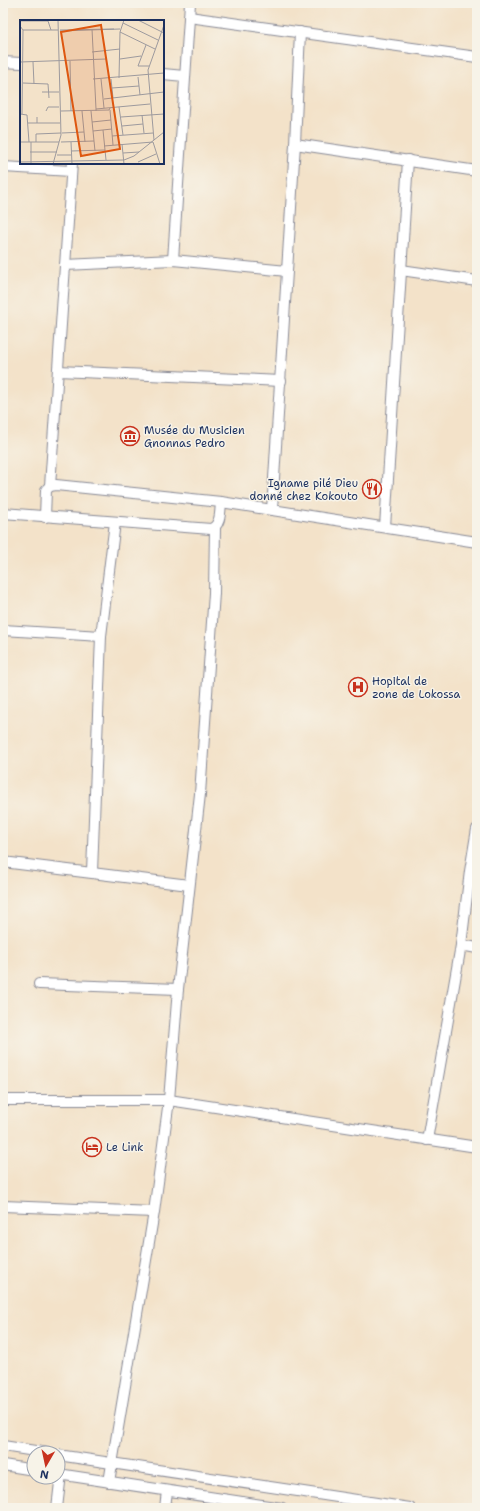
<svg xmlns="http://www.w3.org/2000/svg" width="480" height="1511" viewBox="0 0 480 1511" font-family="'Shantell Sans',sans-serif">
<style>
.lines{fill:none;stroke-linecap:round;stroke-linejoin:round}
.minor-casing{stroke:#878894;stroke-width:12}
.minor{stroke:#fff;stroke-width:10}
.labels{text-anchor:middle;dominant-baseline:central;stroke-width:3;stroke-linejoin:round;paint-order:stroke}
.poi-label{font-size:11px;fill:#1b2f5e;stroke:#f7f3e8;text-anchor:start}
.inset-road{fill:none;stroke:#9d9a9e;stroke-width:1}
.view{fill:#de5710;fill-opacity:0.15;stroke:#de5710;stroke-width:2}
.inset-edge{fill:none;stroke:#1b2f5e;stroke-width:2}
</style>
<rect width="100%" height="100%" fill="#f7f3e8"/>
<filter id="ink" filterUnits="userSpaceOnUse"><feTurbulence type="fractalNoise" baseFrequency=".025" numOctaves="2"/><feDisplacementMap in="SourceGraphic" scale="8" xChannelSelector="R" yChannelSelector="G"/><feConvolveMatrix kernelMatrix="1 2 1 2 8 2 1 2 1" color-interpolation-filters="sRGB"/></filter>
<filter id="wash" filterUnits="userSpaceOnUse"><feTurbulence type="fractalNoise" baseFrequency=".012" numOctaves="4" result="noise"/><feDisplacementMap in="SourceGraphic" scale="16" xChannelSelector="R" yChannelSelector="G"/><feGaussianBlur stdDeviation="0.9" result="paint"/><feColorMatrix in="noise" values="0 0 0 0 0 0 0 0 0 0 0 0 0 0 0 0 0 1.4 0 .05"/><feComposite in="paint" operator="in"/></filter>
<g filter="url(#wash)">
<rect width="100%" height="100%" fill="#f3e2c9"/>
</g>
<g filter="url(#ink)">
<g class="lines">
<defs>
<g id="minor">
<polyline points="189,17 477,57"/>
<polyline points="3,62 21,63"/>
<polyline points="163,74 184,76"/>
<polyline points="295,144 477,171"/>
<polyline points="3,167 71,171"/>
<polyline points="173,260 190,3"/>
<polyline points="65,265 173,260 287,271"/>
<polyline points="401,270 477,281"/>
<polyline points="58,371 281,381"/>
<polyline points="50,486 72,163"/>
<polyline points="272,510 295,144 300,32"/>
<path d="M3 513 211 529C221 525 220 512 221 502"/>
<polyline points="45,517 46,490 50,486 56,485 221,502 477,542"/>
<polyline points="385,527 408,160"/>
<polyline points="3,630 101,636"/>
<polyline points="3,862 189,885"/>
<polyline points="92,872 101,636 115,522"/>
<polyline points="461,945 477,948"/>
<polyline points="39,984 178,989"/>
<polyline points="3,1100 169,1100 477,1147"/>
<polyline points="427,1140 461,945 470,871 477,829"/>
<polyline points="3,1206 154,1212"/>
<polyline points="3,1446 48,1453"/>
<polyline points="58,1455 410,1508"/>
<polyline points="3,1465 34,1470"/>
<polyline points="58,1474 282,1508"/>
<polyline points="109,1482 154,1212 169,1100 178,989 200,794 214,593 215,528"/>
<polyline points="57,1508 61,1474"/>
<polyline points="165,1508 167,1491"/>
</g>
</defs>
<use href="#minor" class="minor-casing"/>
<use href="#minor" class="minor"/>
</g>
</g>
<defs>
<symbol id="museum-ring" viewBox="-11 -11 22 22"><circle r="9.5" fill="#f7f3e8" stroke="#c8321e" stroke-width="1.5"/><path d="M0-6L6-3V-2H-6V-3ZM-5-1h2V3h-2ZM-1-1h2V3h-2ZM3-1h2V3H3ZM-6 4H6V6H-6Z" fill="#c8321e"/></symbol>
<symbol id="restaurant-ring" viewBox="-11 -11 22 22"><circle r="9.5" fill="#f7f3e8" stroke="#c8321e" stroke-width="1.5"/><path d="M-5-6h1v4h1v-4h1v4h1v-4h1v5L-1.5 .5V6h-2V.5L-5-1ZM5-6V6H3V1.5H1.5Q1.5-4 5-6Z" fill="#c8321e"/></symbol>
<symbol id="hospital-ring" viewBox="-11 -11 22 22"><circle r="9.5" fill="#f7f3e8" stroke="#c8321e" stroke-width="1.5"/><path d="M-5-5h3v3.5h4V-5h3V5h-3V1.5h-4V5h-3Z" fill="#c8321e"/></symbol>
<symbol id="hotel-ring" viewBox="-11 -11 22 22"><circle r="9.5" fill="#f7f3e8" stroke="#c8321e" stroke-width="1.5"/><path d="M-6-4.5h1.5V1H6V5H4.5V3h-9V5H-6ZM-4 0a1.8 1.8 0 1 1 3.6 0ZM.5 0V-2.5h3Q6-2.5 6 0Z" fill="#c8321e"/></symbol>
</defs>
<g fill-rule="evenodd">
<use href="#museum-ring" x="119" y="425" width="22" height="22"/>
<use href="#restaurant-ring" x="361" y="478" width="22" height="22"/>
<use href="#hospital-ring" x="347" y="676" width="22" height="22"/>
<use href="#hotel-ring" x="81" y="1136" width="22" height="22"/>
</g>
<g class="labels">
<g class="poi-label">
<text x="144" y="430">Musée du Musicien<tspan x="144" dy="13">Gnonnas Pedro</tspan></text>
<text x="358" y="483" text-anchor="end">Igname pilé Dieu<tspan x="358" dy="13">donné chez Kokouto</tspan></text>
<text x="372" y="681">Hopital de<tspan x="372" dy="13">zone de Lokossa</tspan></text>
<text x="106" y="1147">Le Link</text>
</g>
</g>
<g transform="translate(20 20)">
<rect width="144" height="144" fill="#f3e2c9"/>
<path class="inset-road" d="M118 0 144 13M0 1H28L31 10M103 3 138 20M0 6 3 10 2 94M72 9 76 89M3 10H38M40 10 94 9M40 11 100 9M100 12 135 29M126 25 118 46H129M72 32 100 29M100 39 121 36M50 41 51 91M0 42 86 39M13 42 14 64M118 57 120 75M99 58 100 12 104 0M73 59 144 53M81 59 84 88M91 59 93 78M3 63 28 64 29 78M92 68 119 66M22 72H39M84 79 144 72M99 87 103 115M90 90 93 125M26 91 28 87H39M41 91 89 90 90 88M62 91 65 122M71 91 75 131M76 91V89L130 84M0 94 7 95 9 122M122 95 124 113M101 97 144 94M72 102 91 100M8 103H17V97M17 103H40M102 106 123 104M83 110 86 140M73 111 92 109M42 113 64 112M92 116 133 113M134 120 128 50 144 5M0 122H39M11 122V144M16 122V114L41 113M41 122 74 121M51 122 52 144M102 124 104 144M84 126 133 122 140 144M51 131 85 130M10 132H37M103 133 119 132M37 135H51M0 142 104 140 114 136 144 112M118 142 136 134M33 144 41 115 38 0"/>
<path class="view" d="M81 5 100 129 61 136 41 12Z"/>
<rect width="144" height="144" class="inset-edge"/>
</g>
<rect width="480" height="1511" fill="none" stroke="#f7f3e8" stroke-width="16"/>
<g transform="translate(46 1465) rotate(189)"><circle r="19" fill="#f7f3e8" stroke="#9fa5b1"/>
<path d="M0-3L7 15L0 10L-7 15Z" fill="#c8321e"/>
<text y="-6" font-size="11" font-weight="bold" text-anchor="middle" fill="#1b2f5e">N</text>
</g>
</svg>
